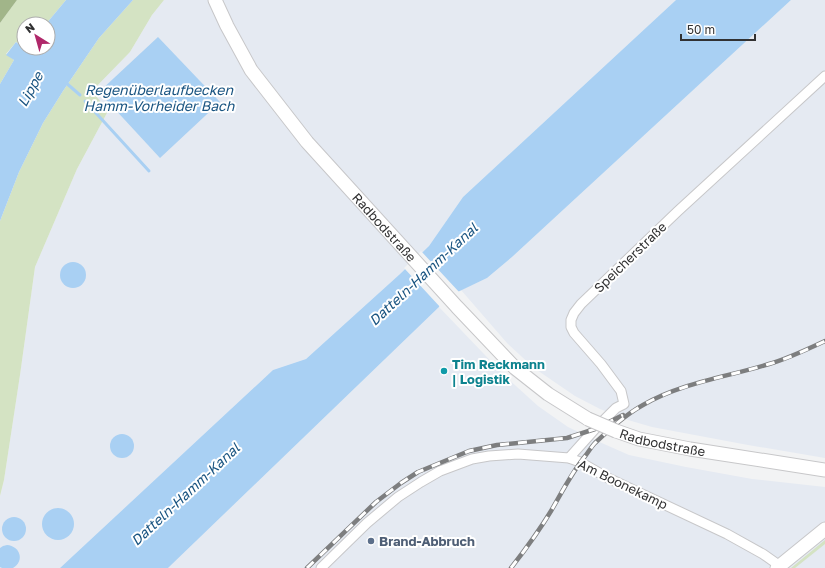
<svg xmlns="http://www.w3.org/2000/svg" width="825" height="568" viewBox="0 0 825 568" font-family="'Golos Text',sans-serif">
<style>
.built{fill:#e5eaf2}
.green{fill:#d4e3c3}
.forest{fill:#a1b589}
.water{fill:#a9d0f3}
.pier{fill:#f2f3f4}
.lines{fill:none;stroke-linecap:round;stroke-linejoin:round}
.stream{stroke:#a9d0f3;stroke-width:3}
.street-casing{stroke:#c7c7c9;stroke-width:11}
.secondary-casing{stroke:#c7c7c9;stroke-width:15}
.street{stroke:#fff;stroke-width:9}
.secondary{stroke:#fff;stroke-width:13}
.rail-casing{stroke:#7d7e7f;stroke-width:4.5}
.rail{stroke:#fff;stroke-width:3;stroke-dasharray:9;stroke-linecap:butt}
.secondary-bridge-casing{stroke:#c7c7c9;stroke-width:15;stroke-linecap:butt}
.secondary-bridge{stroke:#fff;stroke-width:13}
.culture-dot{fill:#0f9aa8;stroke:#fff;stroke-width:1.5}
.service-dot{fill:#5c6f8a;stroke:#fff;stroke-width:1.5}
.labels{text-anchor:middle;dominant-baseline:central;stroke-width:4;stroke-linejoin:round;paint-order:stroke}
.street-label{font-size:13px;fill:#313132;stroke:#fff}
.culture-label{font-size:13px;font-weight:bold;fill:#0d838f;stroke:#fff;text-anchor:start}
.service-label{font-size:13px;font-weight:bold;fill:#4e5e75;stroke:#fff;text-anchor:start}
.water-label{font-size:14px;font-style:italic;fill:#195481;stroke:#fff}
</style>
<rect width="100%" height="100%" fill="#f2f3f4"/>
<g class="built">
<polygon points="164,0 676,0 463,197 429,246 400,274 306,359 273,370 60,568 0,568 0,496 4,480 20,375 35,267 77,169 108,111 92,91 130,52 152,15"/>
<polygon points="791,0 825,0 825,458 748,445 652,427 628,420 600,409 575,396 534,368 507,343 461,290 487,278 512,257"/>
<polygon points="439,307 506,377 538,406 568,427 604,444 629,455 686,467 752,479 825,487 825,568 168,568"/>
</g>
<g class="green">
<polygon points="17,0 66,0 46,24 24,24 24,47 16,42 6,54 14,60 0,84 0,23"/>
<polygon points="133,0 164,0 152,15 130,52 92,91 108,111 77,169 35,267 20,375 4,480 0,496 0,221 19,172 43,123 63,91 99,38"/>
<polygon points="825,540 825,544 795,568 791,568"/>
</g>
<polygon class="forest" points="0,0 17,0 0,23"/>
<g class="water">
<polygon points="66,0 133,0 99,38 63,91 43,123 19,172 0,221 0,84 14,60 6,55 16,42 24,48 48,48 48,24 46,24"/>
<polygon points="676,0 791,0 512,257 487,278 443,299 439,307 168,568 60,568 273,370 306,359 400,274 429,246 463,197"/>
<polygon points="158,37 220,102 160,158 99,92"/>
<circle cx="73" cy="275" r="13"/>
<circle cx="122" cy="446" r="12"/>
<circle cx="58" cy="524" r="16"/>
<circle cx="14" cy="529" r="12"/>
<path d="M7 545C20 546 25 561 13 568H2L0 567V548L3 546Z"/>
</g>
<polygon class="pier" points="421,251 460,293 444,300 441,308 404,268"/>
<g class="lines">
<g class="stream">
<polyline points="65,82 80,95"/>
<polyline points="85,101 149,171"/>
</g>
<defs>
<g id="street">
<polyline points="569,458 595,429 616,408 624,404 621,391 601,364 574,333 571,327 571,320 574,313 581,304 678,211 825,76"/>
<polyline points="321,568 367,523 398,497 421,482 440,471 472,459 489,456 518,454 569,458 580,462 608,478 727,534 763,554 780,566"/>
</g>
<g id="secondary">
<path id="s1" d="M215 0 227 26 251 70 307 142 457 307 515 368 548 394 588 419"/>
<path id="s2" d="M616 431 639 439 690 449 825 470"/>
<polyline points="777,568 825,529"/>
</g>
</defs>
<use href="#street" class="street-casing"/>
<use href="#secondary" class="secondary-casing"/>
<use href="#street" class="street"/>
<use href="#secondary" class="secondary"/>
<defs>
<g id="rail">
<polyline points="307,568 376,502 401,483 418,472 469,451 497,445 567,438 595,429 623,415"/>
<path d="M511 568C525 550 539 531 551 511 562 492 572 472 586 455 589 451 592 446 595 443 610 429 625 415 643 405 681 383 727 377 769 364 787 359 808 349 825 341"/>
</g>
</defs>
<use href="#rail" class="rail-casing"/>
<use href="#rail" class="rail"/>
<defs>
<polyline id="secondary-bridge" points="588,419 616,431"/>
</defs>
<use href="#secondary-bridge" class="secondary-bridge-casing"/>
<use href="#secondary-bridge" class="secondary-bridge"/>
</g>
<circle class="culture-dot" cx="444" cy="371" r="4"/>
<circle class="service-dot" cx="371" cy="541" r="4"/>
<g class="labels">
<g class="street-label">
<text stroke="none"><textPath href="#s1" startOffset="285">Radbodstraße</textPath></text>
<text transform="translate(630 257) rotate(-44)">Speicherstraße</text>
<text stroke="none"><textPath href="#s2" startOffset="48">Radbodstraße</textPath></text>
<text transform="translate(623 484) rotate(26)">Am Boonekamp</text>
</g>
<g class="culture-label">
<text x="452" y="364">Tim Reckmann<tspan x="452" dy="15">| Logistik</tspan></text>
</g>
<g class="service-label">
<text x="379" y="541">Brand-Abbruch</text>
</g>
<g class="water-label">
<text transform="translate(30 89) rotate(-61)">Lippe</text>
<text x="159" y="89">Regenüberlaufbecken<tspan x="159" dy="16">Hamm-Vorheider Bach</tspan></text>
<text transform="translate(423 274) rotate(-43)">Datteln-Hamm-Kanal</text>
<text transform="translate(185 494) rotate(-43)">Datteln-Hamm-Kanal</text>
</g>
</g>
<g transform="translate(36 36) rotate(323)"><circle r="19" fill="#ffffff" stroke="#adadad"/>
<path d="M0-3L7 15L0 10L-7 15Z" fill="#b0286a"/>
<text y="-6" font-size="11" font-weight="bold" text-anchor="middle" fill="#313132">N</text>
</g>
<path d="M681 34v6h74v-6" fill="none" stroke="#313132" stroke-width="2"/>
<text x="687" y="34" font-size="12" fill="#313132" stroke="#ffffff" stroke-width="3" paint-order="stroke">50 m</text>
</svg>
